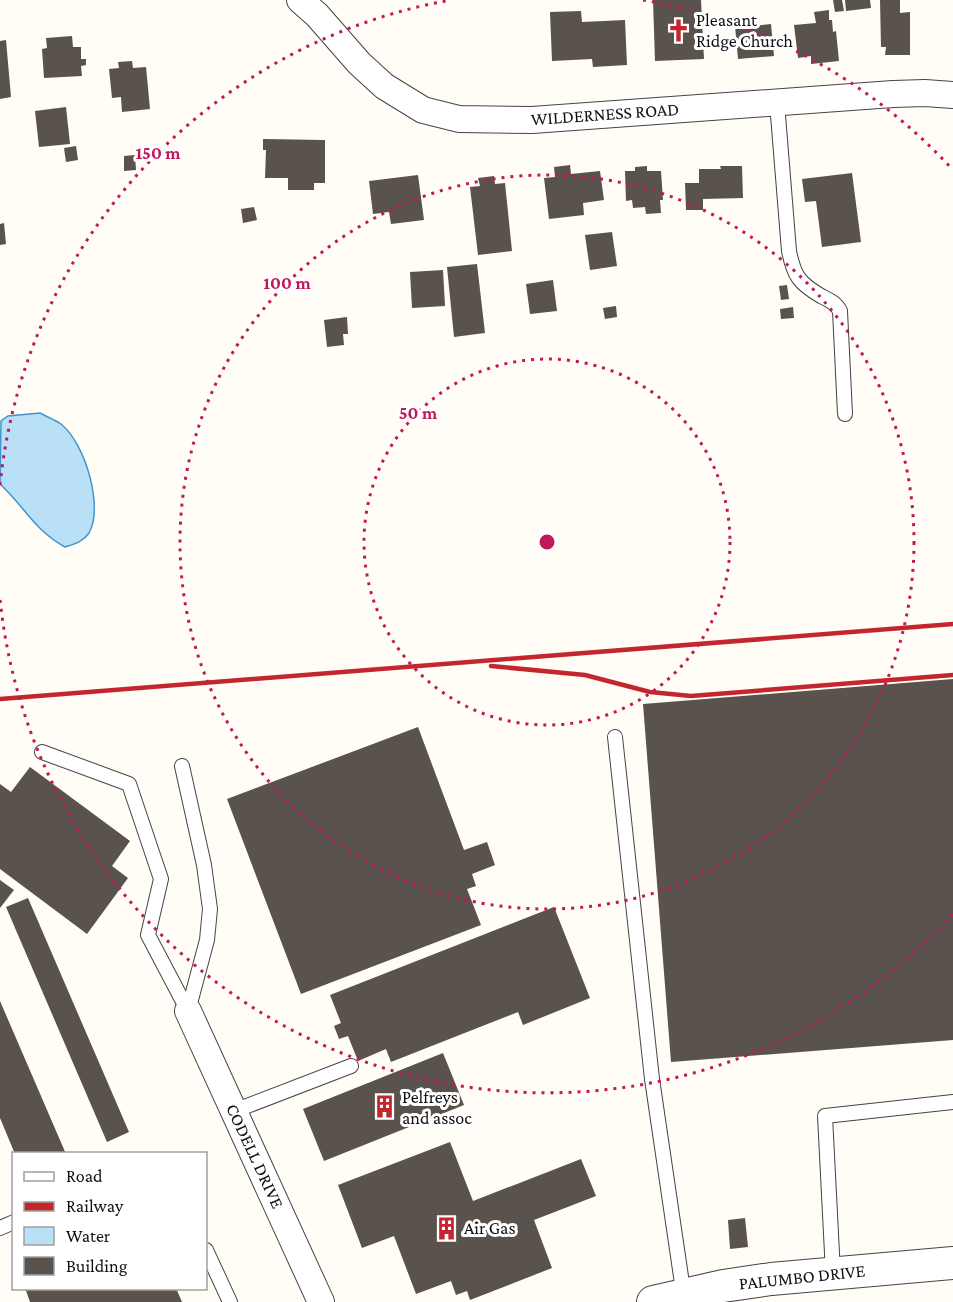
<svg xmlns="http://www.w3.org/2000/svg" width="953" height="1302" viewBox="0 0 953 1302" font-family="'Crimson Pro',serif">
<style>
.water{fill:#b9e0f7;stroke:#3f96cf;stroke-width:1.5}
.building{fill:#5a524d}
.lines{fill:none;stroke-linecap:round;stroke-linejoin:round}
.service-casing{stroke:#444;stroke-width:16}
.minor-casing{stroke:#444;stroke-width:28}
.tertiary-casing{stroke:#444;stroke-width:34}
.service{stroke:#fff;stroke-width:14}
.minor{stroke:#fff;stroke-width:26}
.tertiary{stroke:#fff;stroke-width:32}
.rail{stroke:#c4262e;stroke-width:4.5}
.ring{fill:none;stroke:#c2185b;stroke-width:3;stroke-dasharray:3 6}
.labels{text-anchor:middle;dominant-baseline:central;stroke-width:6;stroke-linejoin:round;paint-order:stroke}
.poi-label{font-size:18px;fill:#111;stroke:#fff;text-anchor:start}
.street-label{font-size:18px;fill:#111;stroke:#fff}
.centre{fill:#c2185b;stroke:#fff;stroke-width:3}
.ring-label{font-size:18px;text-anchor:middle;font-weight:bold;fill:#c2185b;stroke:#fff;stroke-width:6;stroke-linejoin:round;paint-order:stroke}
</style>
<rect width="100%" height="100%" fill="#fffdf5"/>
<path class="water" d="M40 413C47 417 55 420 61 424 85 443 104 507 89 533 83 542 74 544 65 547 35 531 24 506 0 484L1 421 8 416Z"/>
<g class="building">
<polygon points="653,0 701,0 704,59 655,61"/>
<polygon points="833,0 842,0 844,11 835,12"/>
<polygon points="845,0 870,0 871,8 846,11"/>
<polygon points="880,0 900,0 900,13 910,12 910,55 885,55 886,47 881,47"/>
<polygon points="829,10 829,20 832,20 833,32 836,31 839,61 811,64 811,56 798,58 794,25 816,23 814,12"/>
<polygon points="581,11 582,22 625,20 627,65 593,67 592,59 552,61 550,12"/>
<polygon points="751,17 752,26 771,24 774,56 738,59 735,26 739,26 738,18"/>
<polygon points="72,36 73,47 81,47 81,59 86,59 86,65 81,66 82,76 44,78 42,49 47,48 46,38"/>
<polygon points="6,40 11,97 0,99 0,41"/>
<polygon points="132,61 133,68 146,67 150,109 122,112 121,97 112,98 109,69 119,68 118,62"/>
<polygon points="66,107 70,144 39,147 35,111"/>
<polygon points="263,139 325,140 325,183 314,183 314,190 288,190 288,178 265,178 266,150 263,150"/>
<polygon points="76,146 78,160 66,162 64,148"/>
<polygon points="135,155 136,170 124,171 124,156"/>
<polygon points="570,165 571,174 600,171 604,200 583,203 584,215 549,219 544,178 555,177 554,167"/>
<polygon points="647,166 647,171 661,171 663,200 660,200 661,213 646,214 645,207 633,208 632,200 626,201 625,171 635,171 635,167"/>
<polygon points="720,166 742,166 743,198 703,199 703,210 686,210 685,183 699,183 699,169 721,169"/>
<polygon points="852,173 861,242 822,247 816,201 805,202 802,179"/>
<polygon points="418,175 424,220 391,224 389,212 373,214 369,181"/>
<polygon points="494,176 495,184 505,183 512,251 478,255 470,187 480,186 478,178"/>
<polygon points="254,207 257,220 243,223 241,209"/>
<polygon points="4,223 6,244 0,245 0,224"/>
<polygon points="612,232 617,266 590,270 585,235"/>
<polygon points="477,264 485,333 454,337 447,267"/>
<polygon points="443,270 445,306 412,308 410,272"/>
<polygon points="553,280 557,311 530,314 526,284"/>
<polygon points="787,285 789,299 781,300 779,286"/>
<polygon points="616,306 617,317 605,319 603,308"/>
<polygon points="793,307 794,318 781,319 780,309"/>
<polygon points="347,317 348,334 343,334 344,345 327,347 324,320"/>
<polygon points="953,679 953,1040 671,1062 643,704"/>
<polygon points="418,727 464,850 487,842 495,865 472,874 476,886 467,889 481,925 301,994 227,799"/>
<polygon points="30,767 130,841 112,866 128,878 87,934 0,869 0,784 11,792"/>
<polygon points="0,880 14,890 0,908"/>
<polygon points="28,898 129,1132 107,1142 6,907"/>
<polygon points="554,907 590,998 523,1025 518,1012 391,1062 386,1049 358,1061 348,1036 339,1039 334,1026 341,1023 330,995"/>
<polygon points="0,1001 66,1154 15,1154 0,1118"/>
<polygon points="443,1053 464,1105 324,1161 303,1109"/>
<polygon points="450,1142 473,1201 581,1159 596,1196 534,1220 552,1268 470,1300 467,1291 456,1295 451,1281 416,1294 394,1236 362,1248 338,1185"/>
<polygon points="745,1218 748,1247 730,1249 728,1220"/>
<polygon points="25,1288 176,1288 182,1302 30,1302"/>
</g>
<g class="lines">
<defs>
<g id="service">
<path d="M777 103 789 251C794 276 799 283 821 296 829 300 836 303 840 311L845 414"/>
<polyline points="615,737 652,1079 684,1297"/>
<polyline points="42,752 129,784 161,879 148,935 188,1011"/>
<polyline points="182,766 204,865 210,909 207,940 188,1011"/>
<polyline points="234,1111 351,1066"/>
<polyline points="0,1228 14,1222"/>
<polyline points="206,1250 230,1302"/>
<polyline points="833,1273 825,1116 953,1102"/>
</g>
<g id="minor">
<polyline points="300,0 317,15 359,63 384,86 423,110 459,119 532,120 893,94 925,93 953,95"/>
<polyline points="188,1011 321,1302"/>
</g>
<polyline id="tertiary" points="653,1302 723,1286 771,1279 953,1263"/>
</defs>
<use href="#service" class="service-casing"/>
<use href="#minor" class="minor-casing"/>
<use href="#tertiary" class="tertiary-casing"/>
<use href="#service" class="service"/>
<use href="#minor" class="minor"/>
<use href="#tertiary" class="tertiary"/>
<g class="rail">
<polyline points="491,666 585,675 650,692 691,696 953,675"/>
<polyline points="0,699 953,624"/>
</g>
</g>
<g class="ring">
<circle cx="547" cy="542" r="183"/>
<circle cx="547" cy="542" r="367"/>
<path d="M953 914A550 550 0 0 1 0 599M0 485A550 550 0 0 1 451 0M643 0A550 550 0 0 1 953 170"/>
</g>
<defs>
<symbol id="church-bare" viewBox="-9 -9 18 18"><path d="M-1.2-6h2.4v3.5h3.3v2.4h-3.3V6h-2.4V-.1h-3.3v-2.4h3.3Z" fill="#c4262e" stroke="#fff" stroke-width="2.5" paint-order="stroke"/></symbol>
<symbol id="building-bare" viewBox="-9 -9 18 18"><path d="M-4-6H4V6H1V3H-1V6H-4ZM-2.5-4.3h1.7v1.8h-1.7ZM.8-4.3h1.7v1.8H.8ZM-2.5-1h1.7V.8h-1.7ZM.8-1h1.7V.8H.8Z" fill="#c4262e" stroke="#fff" stroke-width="2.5" paint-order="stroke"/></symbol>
</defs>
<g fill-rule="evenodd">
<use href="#church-bare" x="662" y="14" width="33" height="33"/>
<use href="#building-bare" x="368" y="1090" width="33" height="33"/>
<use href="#building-bare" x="430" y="1212" width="33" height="33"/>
</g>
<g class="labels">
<g class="poi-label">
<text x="696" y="20">Pleasant<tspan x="696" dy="21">Ridge Church</tspan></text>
<text x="402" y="1097">Pelfreys<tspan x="402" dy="21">and assoc</tspan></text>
<text x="464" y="1228">Air Gas</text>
</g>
<g class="street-label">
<text transform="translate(605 114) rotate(-4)">WILDERNESS ROAD</text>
<text transform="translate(255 1156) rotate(65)">CODELL DRIVE</text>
<text transform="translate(802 1277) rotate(-6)">PALUMBO DRIVE</text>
</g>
</g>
<circle cx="547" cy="542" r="9" class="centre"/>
<g class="ring-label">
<text x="158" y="159">150 m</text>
<text x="287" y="289">100 m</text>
<text x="418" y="419">50 m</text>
</g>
<rect x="12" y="1152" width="195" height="138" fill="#ffffff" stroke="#a0a0a0" stroke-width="1.5"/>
<rect x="24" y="1172" width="30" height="9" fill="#ffffff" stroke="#a0a0a0" stroke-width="1.5"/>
<text x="66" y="1182" font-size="18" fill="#111111">Road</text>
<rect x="24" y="1202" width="30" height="9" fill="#c4262e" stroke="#a0a0a0" stroke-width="1.5"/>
<text x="66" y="1212" font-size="18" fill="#111111">Railway</text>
<rect x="24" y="1227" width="30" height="18" fill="#b9e0f7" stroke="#a0a0a0" stroke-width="1.5"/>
<text x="66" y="1242" font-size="18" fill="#111111">Water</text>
<rect x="24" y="1257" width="30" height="18" fill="#5a524d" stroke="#a0a0a0" stroke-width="1.5"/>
<text x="66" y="1272" font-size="18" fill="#111111">Building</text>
</svg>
